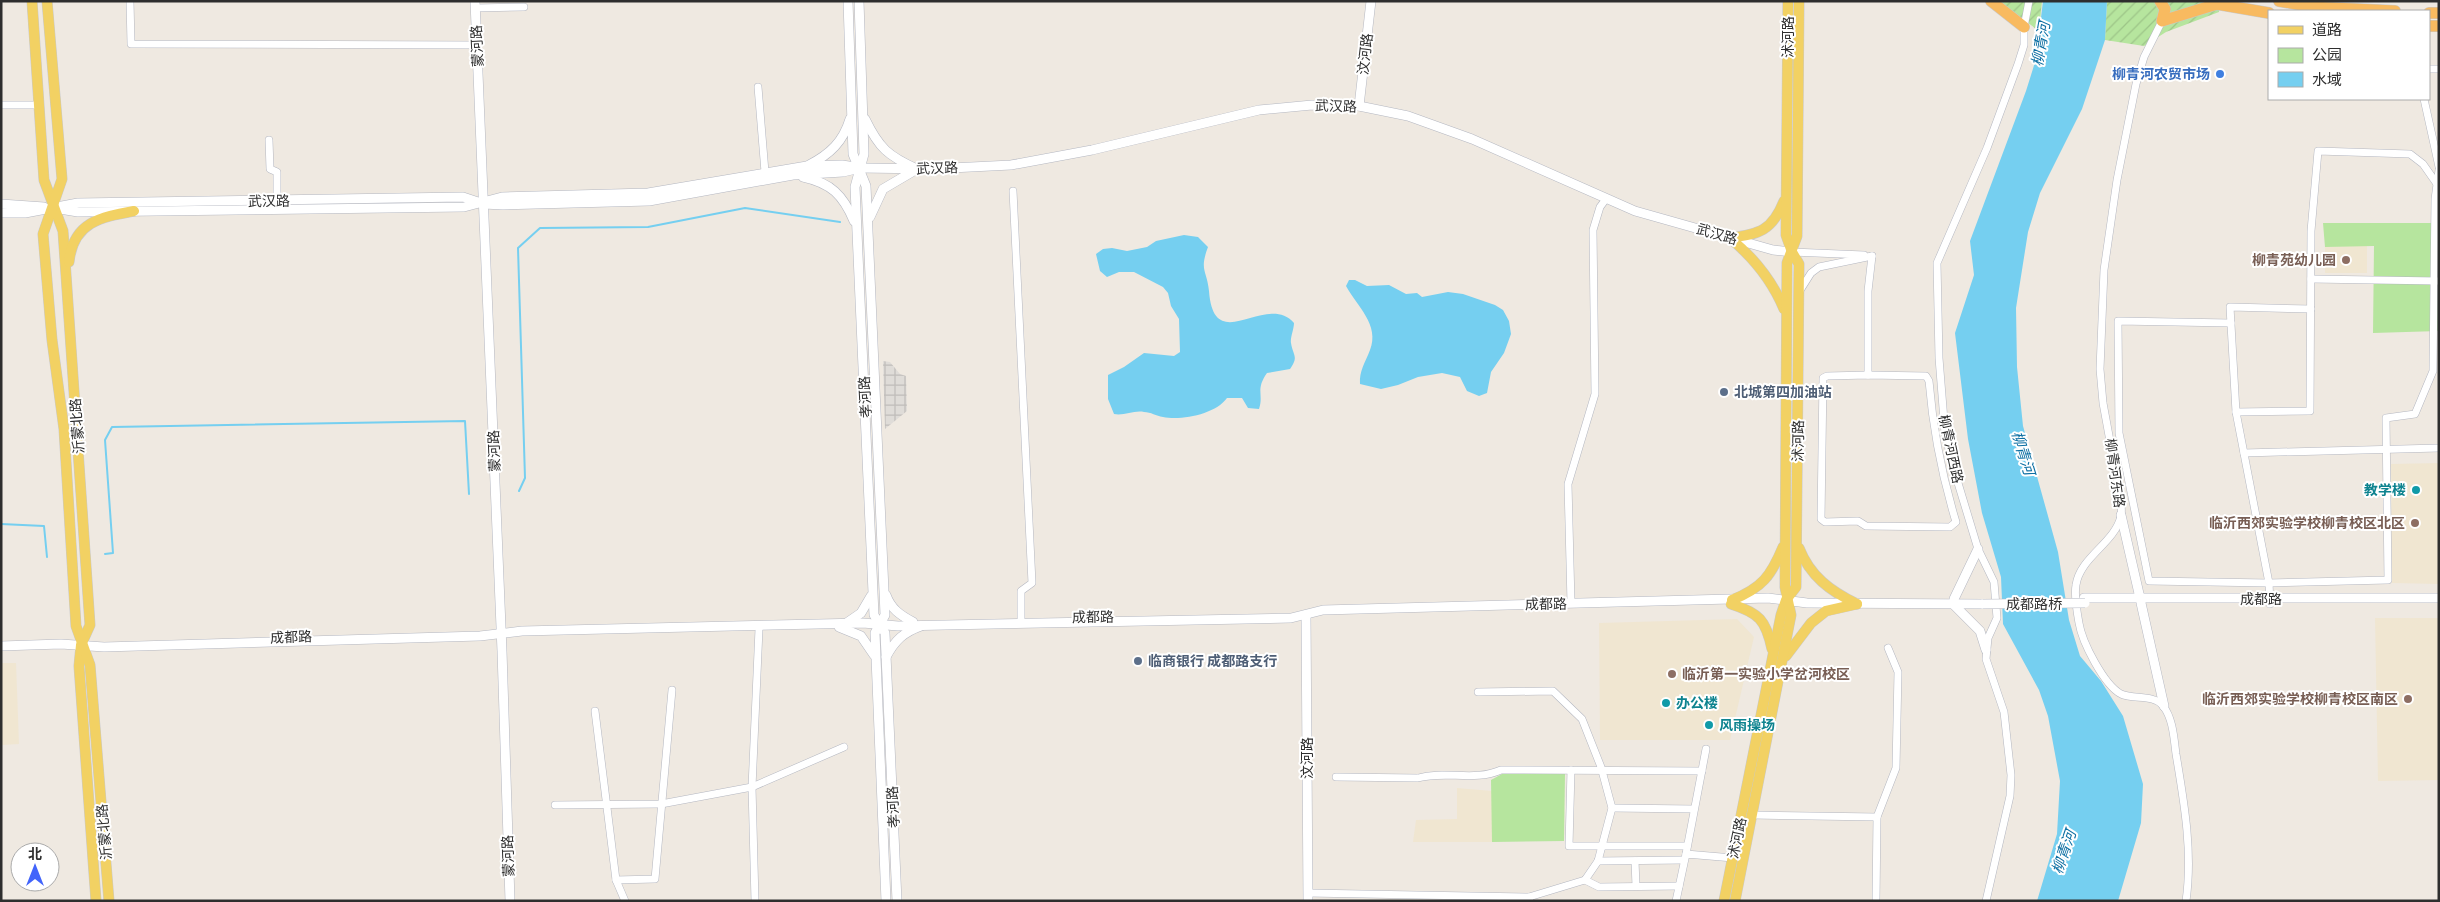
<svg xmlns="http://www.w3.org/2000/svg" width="2440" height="902" viewBox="0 0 2440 902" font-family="'DM Sans','Noto Sans SC',sans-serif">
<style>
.education{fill:#f0e6d1}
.park{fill:#b6e59e}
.garden{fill:url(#garden-furrows)}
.plaza{fill:url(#plaza-grid)}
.water{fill:#75cff0}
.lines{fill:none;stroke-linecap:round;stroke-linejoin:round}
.stream{stroke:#75cff0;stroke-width:2}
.minor-casing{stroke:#b4b7c1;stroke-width:8}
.tertiary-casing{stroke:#b4b7c1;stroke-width:10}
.secondary-casing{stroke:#b4b7c1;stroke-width:10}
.primary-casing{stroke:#c9c9c9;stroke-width:11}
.trunk-casing{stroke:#c9c9c9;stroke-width:12}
.minor{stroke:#fff;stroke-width:7}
.tertiary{stroke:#fff;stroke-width:9}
.secondary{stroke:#fff;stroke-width:9}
.primary{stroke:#f2d163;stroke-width:10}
.trunk{stroke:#f8ba60;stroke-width:11}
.tertiary-bridge-casing{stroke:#b4b7c1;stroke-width:10;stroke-linecap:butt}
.tertiary-bridge{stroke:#fff;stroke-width:9}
.shop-dot{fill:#3f7fe0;stroke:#fff;stroke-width:2}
.education-dot{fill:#8d6e63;stroke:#fff;stroke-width:2}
.service-dot{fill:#5c6f8a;stroke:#fff;stroke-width:2}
.culture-dot{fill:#0f9aa8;stroke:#fff;stroke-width:2}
.labels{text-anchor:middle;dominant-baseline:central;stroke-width:4;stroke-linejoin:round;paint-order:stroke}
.street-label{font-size:14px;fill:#2e2e2e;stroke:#fff}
.shop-label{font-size:14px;font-weight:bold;fill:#366cbe;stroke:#fff;text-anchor:end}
.education-label{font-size:14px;font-weight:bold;fill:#785e54;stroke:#fff;text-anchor:end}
.service-label{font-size:14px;font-weight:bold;fill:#4e5e75;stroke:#fff;text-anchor:start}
.culture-label{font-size:14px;font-weight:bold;fill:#0d838f;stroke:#fff;text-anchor:start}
.water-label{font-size:15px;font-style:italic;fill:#0d6fa3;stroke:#fff}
</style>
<defs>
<pattern id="garden-furrows" width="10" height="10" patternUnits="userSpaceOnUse" patternTransform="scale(1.25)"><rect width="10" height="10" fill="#b6e59e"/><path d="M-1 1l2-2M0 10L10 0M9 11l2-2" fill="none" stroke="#9dc588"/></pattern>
<pattern id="plaza-grid" width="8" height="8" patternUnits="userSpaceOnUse" patternTransform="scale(1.25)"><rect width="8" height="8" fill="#dfdcd8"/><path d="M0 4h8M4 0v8" fill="none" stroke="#c0bdba"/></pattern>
</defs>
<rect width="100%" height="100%" fill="#efe9e1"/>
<g class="education">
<polygon points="2367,245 2367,273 2325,273 2325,247"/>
<polygon points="2439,463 2439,584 2392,583 2391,464"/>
<polygon points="2375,618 2439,618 2439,780 2378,781"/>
<polygon points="1737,619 1754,637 1730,740 1600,740 1599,623"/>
<polygon points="1,663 16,663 19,744 1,745"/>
<polygon points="1457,788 1492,791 1492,842 1413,842 1416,820 1457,819"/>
</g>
<g class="park">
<polygon points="2323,223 2439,223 2439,331 2373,333 2374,246 2325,247"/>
<polygon points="1502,774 1565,774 1564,841 1492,842 1491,780"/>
</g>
<g class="garden">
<polygon points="1998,1 2042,1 2039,31"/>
<polygon points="2107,1 2220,1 2219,12 2166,32 2144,46 2105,40"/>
</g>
<polygon class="plaza" points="883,361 890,362 900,374 906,376 907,411 885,429"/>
<g class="water">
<polygon points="2043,1 2107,1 2105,40 2082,109 2040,193 2028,232 2016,308 2017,367 2023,426 2058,552 2069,620 2080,656 2101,681 2123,716 2143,784 2141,823 2118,901 2037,901 2057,834 2060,781 2048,716 2039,690 2003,624 2001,577 1982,513 1968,439 1955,333 1974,275 1970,241 2026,91 2036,59"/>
<path d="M1184 235 1198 237 1208 247C1199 271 1207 270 1209 291 1214 358 1266 291 1294 323 1294 329 1290 338 1291 343 1293 356 1299 356 1290 369L1267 373C1255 390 1264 394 1259 409L1248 408 1242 398H1227C1216 414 1181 421 1163 417 1156 416 1151 412 1144 412 1134 410 1124 416 1114 414L1108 399V375L1124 367 1144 353 1174 356 1180 352 1179 319 1171 306 1168 293 1163 287 1134 272H1119L1107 277 1100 271 1096 254 1103 249 1112 248 1127 251 1147 247 1156 241Z"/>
<path d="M1349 280H1355L1367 286 1389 285 1406 294 1417 293 1422 297 1448 292 1463 294 1495 305 1503 310 1509 321 1511 334 1504 353 1491 372 1487 393 1479 396 1467 391 1460 377 1442 373 1418 377 1398 385 1381 389 1360 384C1359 371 1365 363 1370 350 1380 325 1357 306 1346 286Z"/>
</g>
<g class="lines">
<g class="stream">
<polyline points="519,491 525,478 518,248 540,228 648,227 745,208 840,222"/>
<polyline points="1,524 44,526 47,557"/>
<polyline points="105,554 113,553 105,440 112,427 465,421 469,494"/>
</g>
<defs>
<g id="minor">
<polyline points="130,1 131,44 477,45"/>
<polyline points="475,8 524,7"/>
<path d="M2162 21 2144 57 2136 84 2117 180 2104 270 2100 369 2103 403 2121 501C2121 506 2122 511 2121 516 2115 543 2080 557 2076 585 2074 596 2077 612 2079 623 2082 642 2104 685 2121 694 2134 700 2154 694 2163 706 2173 718 2174 739 2176 754 2184 802 2193 852 2186 901"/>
<polyline points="2429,69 2439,69"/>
<polyline points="758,87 765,172"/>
<polyline points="2424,99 2439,167"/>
<polyline points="1,105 39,105"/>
<polyline points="269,140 270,169 277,172 277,201"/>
<polyline points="1013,191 1032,583 1021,591 1021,619"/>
<polyline points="1792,252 1864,255"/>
<polyline points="2311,279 2438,281"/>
<polyline points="1799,292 1811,273 1819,267 1872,256"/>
<polyline points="2231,323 2118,321 2119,433 2149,581 2269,583 2388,580 2386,418 2415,414 2433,371 2435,199 2439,170"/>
<path d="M1868 375 1926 376 1929 381C1933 430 1942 476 1956 522L1950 527 1866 526 1858 521 1825 522 1821 519 1823 378 1827 376Z"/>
<polyline points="1868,375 1868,291 1872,256"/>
<polyline points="2236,412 2310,411 2311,231 2318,151 2410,154 2423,164 2437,184"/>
<polyline points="2244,453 2439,448"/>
<polyline points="1571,603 1568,484 1595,394 1593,230 1600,207 1606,199"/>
<polyline points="2270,604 2269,583 2236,412 2230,307 2311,309"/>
<polyline points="1478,692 1553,691 1582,719 1601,767 1612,808 1598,861 1585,880 1529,897 1530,901"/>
<polyline points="595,711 616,880 625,901"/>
<polyline points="1571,770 1569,846 1687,846"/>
<path d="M1336 777 1418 778C1445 770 1474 782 1501 770L1702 771"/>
<polyline points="555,805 661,804 752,787 844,747"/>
<polyline points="1612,808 1694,809"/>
<polyline points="1753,815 1877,817 1896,768 1898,672 1888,648"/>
<polyline points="1686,854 1706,749"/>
<polyline points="1598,861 1684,860"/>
<polyline points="1635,861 1636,886"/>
<polyline points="616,880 655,879 672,690"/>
<polyline points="1585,880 1599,887 1679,886"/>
<polyline points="1308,893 1529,897"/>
<polyline points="755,901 752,787 759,629"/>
<polyline points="1676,901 1686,854 1733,858"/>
<polyline points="1876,901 1877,817"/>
<polyline points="1986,901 2010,796 2011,775 2004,712 1986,659 1988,638 1997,618 1994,582 1978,549 1955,473 1945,433 1939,358 1937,263 1987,148 2018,64 2024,45 2024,27 2029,1"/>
</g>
<g id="tertiary">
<polyline points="475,1 502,651 510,901"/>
<polyline points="1359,106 1371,1"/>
<polyline points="860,168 931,169 1011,165 1092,150 1259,110 1312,105 1359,106 1408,116 1472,139 1635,211 1773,250 1792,252"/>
<polyline points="2121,515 2140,598"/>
<polyline points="2084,598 2439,598"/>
<polyline points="1954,599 1978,549"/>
<polyline points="2141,603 2164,706"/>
<polyline points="1953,604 1980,631 1986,650"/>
<polyline points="1306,615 1308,901"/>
<polyline points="1,646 61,644 104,647 480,636 522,631 863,623 898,626 1291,618 1323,610 1768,598 1807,603 1983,604"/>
</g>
<g id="secondary">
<polyline points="848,1 853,154 866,186 884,591 885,615 875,633 886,901"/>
<polyline points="859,1 864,154 855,187 874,615 885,633 897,901"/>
<path d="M865 119C879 148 888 156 917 169"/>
<path d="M809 165C830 154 843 142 850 119"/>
<path d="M803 177C831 183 843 195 854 221"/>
<polyline points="1,204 44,207"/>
<polyline points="60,209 78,212 464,207 502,197 648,193 807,166 842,165 855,167"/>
<polyline points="1,213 25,213 78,203 463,197 484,204 503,205 649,201 793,175 843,172 860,168"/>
<polyline points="870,217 883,189 917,169"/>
<path d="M886 595C891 609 900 615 913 622"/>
<polyline points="845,624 861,613 871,596"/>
<polyline points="839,627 861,636 874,655"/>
<path d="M886 657C895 640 904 632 921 626"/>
</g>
<g id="primary">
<polyline points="32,1 44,180 63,231 90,625 81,645 79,666 96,901"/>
<polyline points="47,1 62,179 43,234 52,340 64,429 76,626 90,665 109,901"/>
<path d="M1730 238C1754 258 1772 280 1784 309"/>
<path d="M1730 238C1759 234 1772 231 1784 201"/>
<path d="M69 262C73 222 101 217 134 211"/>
<path d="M1799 548C1810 576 1830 591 1857 604"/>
<path d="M1732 600C1762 588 1771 576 1783 547"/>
<path d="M1731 604C1759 613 1766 620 1772 649"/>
<polyline points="1786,656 1811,623 1826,611 1857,604"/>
<polyline points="1724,901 1781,615 1786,600 1796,587 1799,264 1792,252 1786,235 1788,1"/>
<polyline points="1735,901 1791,615 1785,587 1787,263 1797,236 1799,1"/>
</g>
<g id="trunk">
<polyline points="1991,1 2024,27"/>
<polyline points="2160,1 2165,9 2162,21 2217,4"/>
<polyline points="2279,1 2312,7 2395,11"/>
<polyline points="2211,3 2269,13"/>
<polyline points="2429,13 2439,13"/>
<polyline points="2429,26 2439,26"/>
</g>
</defs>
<use href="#minor" class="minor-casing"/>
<use href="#tertiary" class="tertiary-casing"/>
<use href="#secondary" class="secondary-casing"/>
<use href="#primary" class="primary-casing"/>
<use href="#trunk" class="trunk-casing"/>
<use href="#minor" class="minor"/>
<use href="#tertiary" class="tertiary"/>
<use href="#secondary" class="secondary"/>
<use href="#primary" class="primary"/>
<use href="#trunk" class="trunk"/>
<defs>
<polyline id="tertiary-bridge" points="1983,604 2085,603"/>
</defs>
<use href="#tertiary-bridge" class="tertiary-bridge-casing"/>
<use href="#tertiary-bridge" class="tertiary-bridge"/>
</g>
<circle class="shop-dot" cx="2220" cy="74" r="5"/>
<g class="education-dot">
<circle cx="2346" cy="260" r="5"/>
<circle cx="2415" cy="523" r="5"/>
<circle cx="1672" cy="674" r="5"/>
<circle cx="2408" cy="699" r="5"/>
</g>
<g class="service-dot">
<circle cx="1724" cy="392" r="5"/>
<circle cx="1138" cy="661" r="5"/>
</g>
<g class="culture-dot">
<circle cx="2416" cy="490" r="5"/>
<circle cx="1666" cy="703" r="5"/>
<circle cx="1709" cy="725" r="5"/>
</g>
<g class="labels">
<g class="street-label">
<text transform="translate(1788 37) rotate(-90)">沭河路</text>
<text transform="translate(477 46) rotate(-93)">蒙河路</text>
<text transform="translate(1365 54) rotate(-83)">汶河路</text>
<text transform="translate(1336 106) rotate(2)">武汉路</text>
<text transform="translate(937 168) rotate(-2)">武汉路</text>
<text transform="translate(269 201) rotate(-1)">武汉路</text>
<text transform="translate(1717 234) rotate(16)">武汉路</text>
<text transform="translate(865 397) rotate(-93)">孝河路</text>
<text transform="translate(77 426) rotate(-94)">沂蒙北路</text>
<text transform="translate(1798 441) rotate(-89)">沭河路</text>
<text transform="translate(1951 449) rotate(78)">柳青河西路</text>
<text transform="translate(494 451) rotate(-92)">蒙河路</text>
<text transform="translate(2115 473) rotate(82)">柳青河东路</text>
<text x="2261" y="599">成都路</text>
<text transform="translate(1546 604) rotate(-1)">成都路</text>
<text x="2034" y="604">成都路桥</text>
<text transform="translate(1093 617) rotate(-1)">成都路</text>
<text transform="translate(291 637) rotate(-2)">成都路</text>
<text transform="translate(1307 758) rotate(-90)">汶河路</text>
<text transform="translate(893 807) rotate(-93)">孝河路</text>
<text transform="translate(104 832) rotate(-95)">沂蒙北路</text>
<text transform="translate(1737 838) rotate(-78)">沭河路</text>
<text transform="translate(508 856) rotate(-92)">蒙河路</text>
</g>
<g class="shop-label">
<text x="2210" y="74">柳青河农贸市场</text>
</g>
<g class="education-label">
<text x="2336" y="260">柳青苑幼儿园</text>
<text x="2405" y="523">临沂西郊实验学校柳青校区北区</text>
<text x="1682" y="674" text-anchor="start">临沂第一实验小学岔河校区</text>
<text x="2398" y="699">临沂西郊实验学校柳青校区南区</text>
</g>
<g class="service-label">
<text x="1734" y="392">北城第四加油站</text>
<text x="1148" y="661">临商银行 成都路支行</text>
</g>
<g class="culture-label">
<text x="2406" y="490" text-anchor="end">教学楼</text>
<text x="1676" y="703">办公楼</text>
<text x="1719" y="725">风雨操场</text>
</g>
<g class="water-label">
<text transform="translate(2041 44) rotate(-80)">柳青河</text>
<text transform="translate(2023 453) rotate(73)">柳青河</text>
<text transform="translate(2064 852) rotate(-71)">柳青河</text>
</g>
</g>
<rect width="2440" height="902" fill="none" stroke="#2e2e2e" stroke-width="5"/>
<rect x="2268" y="10" width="162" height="90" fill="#ffffff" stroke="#ababab"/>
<rect x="2278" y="26" width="25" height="8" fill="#f2d163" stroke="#ababab"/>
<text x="2312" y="35" font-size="15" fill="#2e2e2e">道路</text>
<rect x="2278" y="48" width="25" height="15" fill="#b6e59e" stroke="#ababab"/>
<text x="2312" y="60" font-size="15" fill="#2e2e2e">公园</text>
<rect x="2278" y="72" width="25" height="15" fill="#75cff0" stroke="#ababab"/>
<text x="2312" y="85" font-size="15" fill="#2e2e2e">水域</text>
<g transform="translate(35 867)"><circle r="24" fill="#ffffff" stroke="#ababab"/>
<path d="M0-4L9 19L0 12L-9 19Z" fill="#4264fb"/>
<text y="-8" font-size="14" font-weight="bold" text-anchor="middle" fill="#2e2e2e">北</text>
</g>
</svg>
